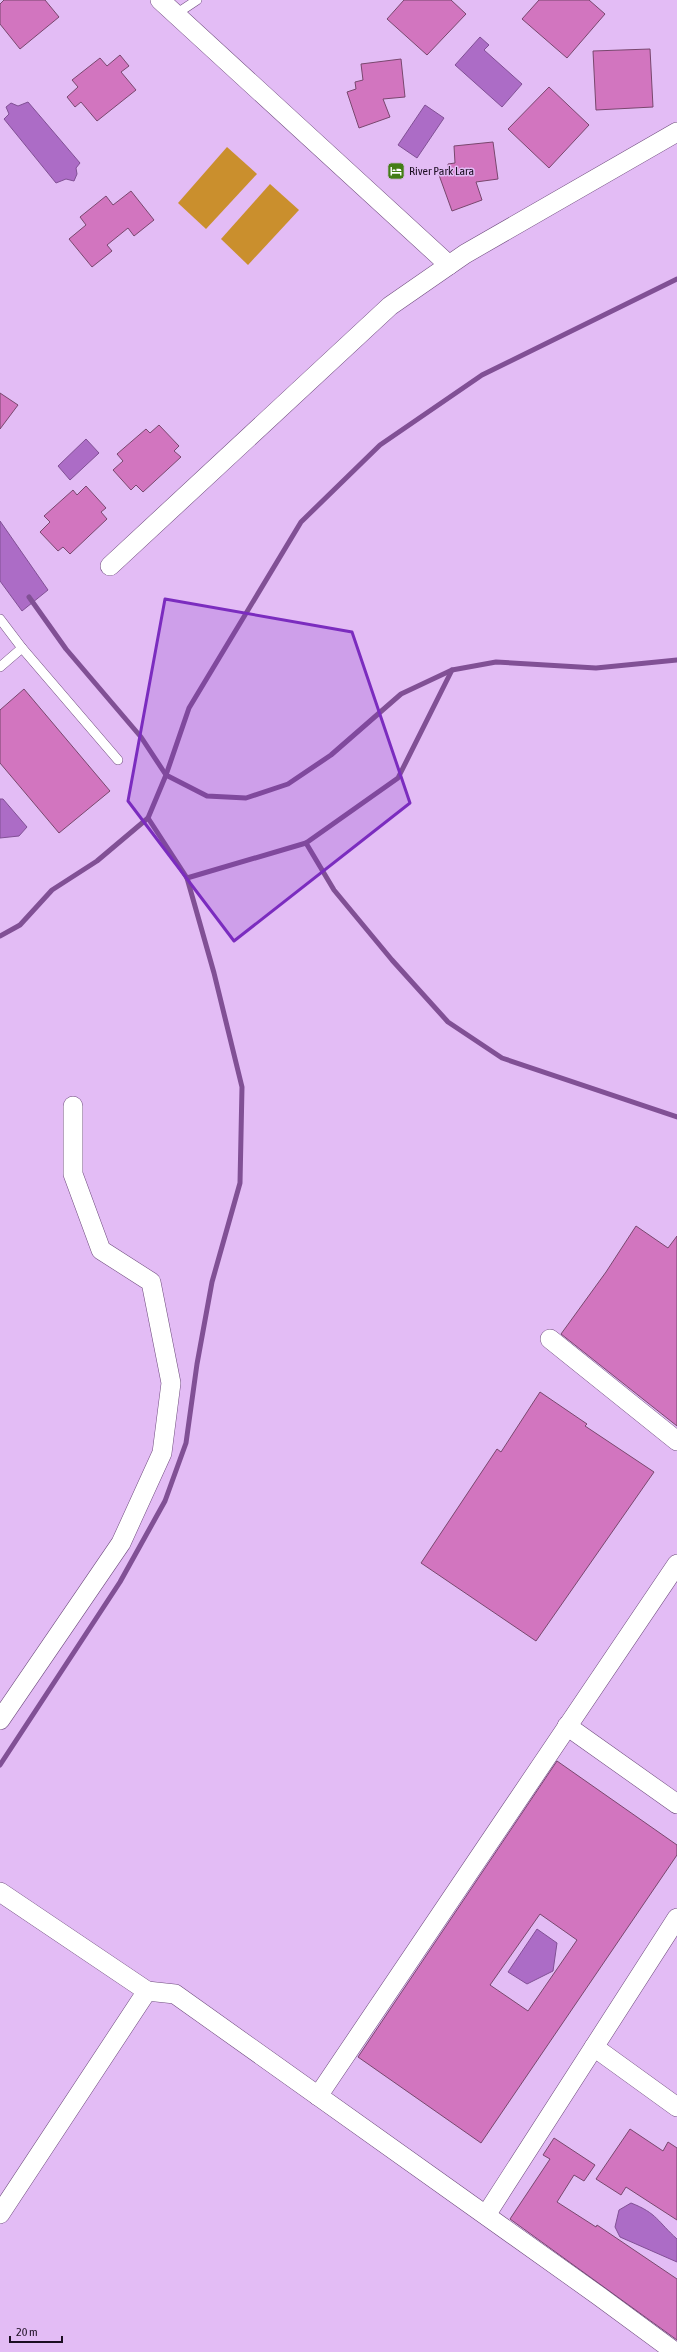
<svg xmlns="http://www.w3.org/2000/svg" width="677" height="2352" viewBox="0 0 677 2352" font-family="'Asap Condensed',sans-serif">
<style>
.green{fill:#ca8f2d}
.water{fill:#ac6cc6;stroke:#815095}
.lines{fill:none;stroke-linecap:round;stroke-linejoin:round}
.stream{stroke:#815095;stroke-width:5}
.building{fill:#d275bf;stroke:#79476e;fill-rule:evenodd}
.lane-casing{stroke:#6e4b7d;stroke-width:10}
.street-casing{stroke:#6e4b7d;stroke-width:20}
.lane{stroke:#fff;stroke-width:9}
.street{stroke:#fff;stroke-width:19}
.marked{fill:#7b2cbf;fill-opacity:0.2;stroke:#7b2cbf;stroke-width:3;stroke-linejoin:round}
.labels{text-anchor:middle;dominant-baseline:central;stroke-width:3;stroke-linejoin:round;paint-order:stroke}
.poi-label{font-size:12px;fill:#1c0e22;stroke:#e3bcf5;text-anchor:start}
</style>
<rect width="100%" height="100%" fill="#e3bcf5"/>
<g class="green">
<polygon points="227,147 257,174 206,229 178,203"/>
<polygon points="270,184 299,210 248,265 221,239"/>
</g>
<g class="water">
<polygon points="480,37 489,45 484,50 522,84 502,107 455,65"/>
<polygon points="28,102 80,163 76,168 77,174 74,181 66,179 56,183 4,119 9,114 6,107 11,103 18,106"/>
<polygon points="425,105 444,118 417,158 398,145"/>
<polygon points="86,439 99,453 70,480 58,466"/>
<polygon points="0,521 48,590 22,611 0,581"/>
<polygon points="0,799 3,799 27,827 19,836 0,838"/>
<polygon points="537,1929 557,1943 553,1971 527,1984 508,1972"/>
<path d="M631 2203C657 2213 658 2222 677 2239V2262L620 2237 615 2227 619 2210Z"/>
</g>
<g class="lines">
<g class="stream">
<polyline points="677,279 482,375 380,445 301,522 189,708 166,775 207,796 246,798 288,784 331,755 401,694 452,670 496,662 596,668 677,660"/>
<polyline points="306,843 334,890 392,960 448,1022 502,1058 677,1117"/>
<polyline points="187,878 306,843 398,778 452,670"/>
<polyline points="0,936 20,925 52,890 97,861 148,818 166,775 141,737 66,649 29,597"/>
<polyline points="0,1765 120,1582 165,1501 186,1443 197,1364 212,1282 240,1183 242,1087 214,973 187,878 148,818"/>
</g>
</g>
<g class="building">
<polygon points="4,0 45,0 59,17 20,49 0,24 0,4"/>
<polygon points="404,0 451,0 466,14 427,55 387,19"/>
<polygon points="539,0 589,0 605,14 567,58 522,19"/>
<polygon points="650,49 653,107 596,110 593,51"/>
<polygon points="120,55 129,66 121,72 136,90 97,121 81,102 75,107 67,97 78,87 72,80 100,58 107,66"/>
<polygon points="401,59 405,97 383,99 390,117 359,128 347,92 356,89 355,82 363,80 361,64"/>
<polygon points="549,87 589,125 549,168 508,129"/>
<polygon points="493,142 498,179 476,182 482,200 452,211 439,175 449,172 448,164 455,163 454,146"/>
<polygon points="131,191 154,220 134,236 128,228 107,245 112,251 92,267 69,239 86,225 80,217 106,196 113,205"/>
<polygon points="0,393 18,405 0,429"/>
<polygon points="159,425 179,446 174,451 181,457 143,492 136,485 131,490 113,470 123,461 117,454 146,429 150,433"/>
<polygon points="86,486 106,508 101,512 107,519 70,554 63,547 58,551 40,532 50,522 44,516 73,490 77,495"/>
<polygon points="24,689 110,791 59,833 0,763 0,710"/>
<polygon points="636,1226 668,1248 677,1236 677,1426 561,1334 606,1272"/>
<polygon points="540,1392 587,1424 585,1426 654,1472 536,1641 421,1563 497,1449 501,1452"/>
<path d="M557 1761 677 1845V1855L481 2143 358 2057ZM540 1914 577 1940 528 2011 490 1985Z"/>
<polygon points="630,2129 663,2151 668,2142 677,2148 677,2220 626,2187 621,2195 596,2179"/>
<polygon points="554,2138 595,2165 584,2181 574,2175 557,2202 596,2227 597,2225 677,2279 677,2340 510,2219 550,2159 543,2155"/>
</g>
<g class="lines">
<defs>
<g id="lane">
<polyline points="176,14 197,0"/>
<polyline points="0,619 22,648"/>
<polyline points="0,667 22,648 118,760"/>
</g>
<g id="street">
<polyline points="160,0 449,265"/>
<polyline points="110,566 390,306 465,254 677,132"/>
<polyline points="550,1339 677,1441"/>
<polyline points="0,1720 121,1543 162,1453 171,1383 151,1282 101,1250 73,1174 73,1106"/>
<polyline points="567,1726 677,1804"/>
<polyline points="0,1892 147,1991"/>
<polyline points="594,2047 677,2107"/>
<polyline points="318,2096 677,1564"/>
<polyline points="0,2214 147,1991 175,1994 599,2296 675,2352"/>
<polyline points="486,2215 677,1918"/>
</g>
</defs>
<use href="#lane" class="lane-casing"/>
<use href="#street" class="street-casing"/>
<use href="#lane" class="lane"/>
<use href="#street" class="street"/>
</g>
<path class="marked" d="M165 599 352 632 410 803 234 941 128 801Z"/>
<defs>
<symbol id="hotel-square" viewBox="-11 -11 22 22"><rect x="-9" y="-9" width="18" height="18" rx="4" fill="#437d16" stroke="#e3bcf5"/><path d="M-6-4.5h1.5V1H6V5H4.5V3h-9V5H-6ZM-4 0a1.8 1.8 0 1 1 3.6 0ZM.5 0V-2.5h3Q6-2.5 6 0Z" fill="#fff"/></symbol>
</defs>
<g fill-rule="evenodd">
<use href="#hotel-square" x="386" y="161" width="20" height="20"/>
</g>
<g class="labels">
<g class="poi-label">
<text x="409" y="171">River Park Lara</text>
</g>
</g>
<path d="M10 2336v6h52v-6" fill="none" stroke="#1c0e22" stroke-width="2"/>
<text x="16" y="2336" font-size="12" fill="#1c0e22" stroke="#e3bcf5" stroke-width="3" paint-order="stroke">20 m</text>
</svg>
